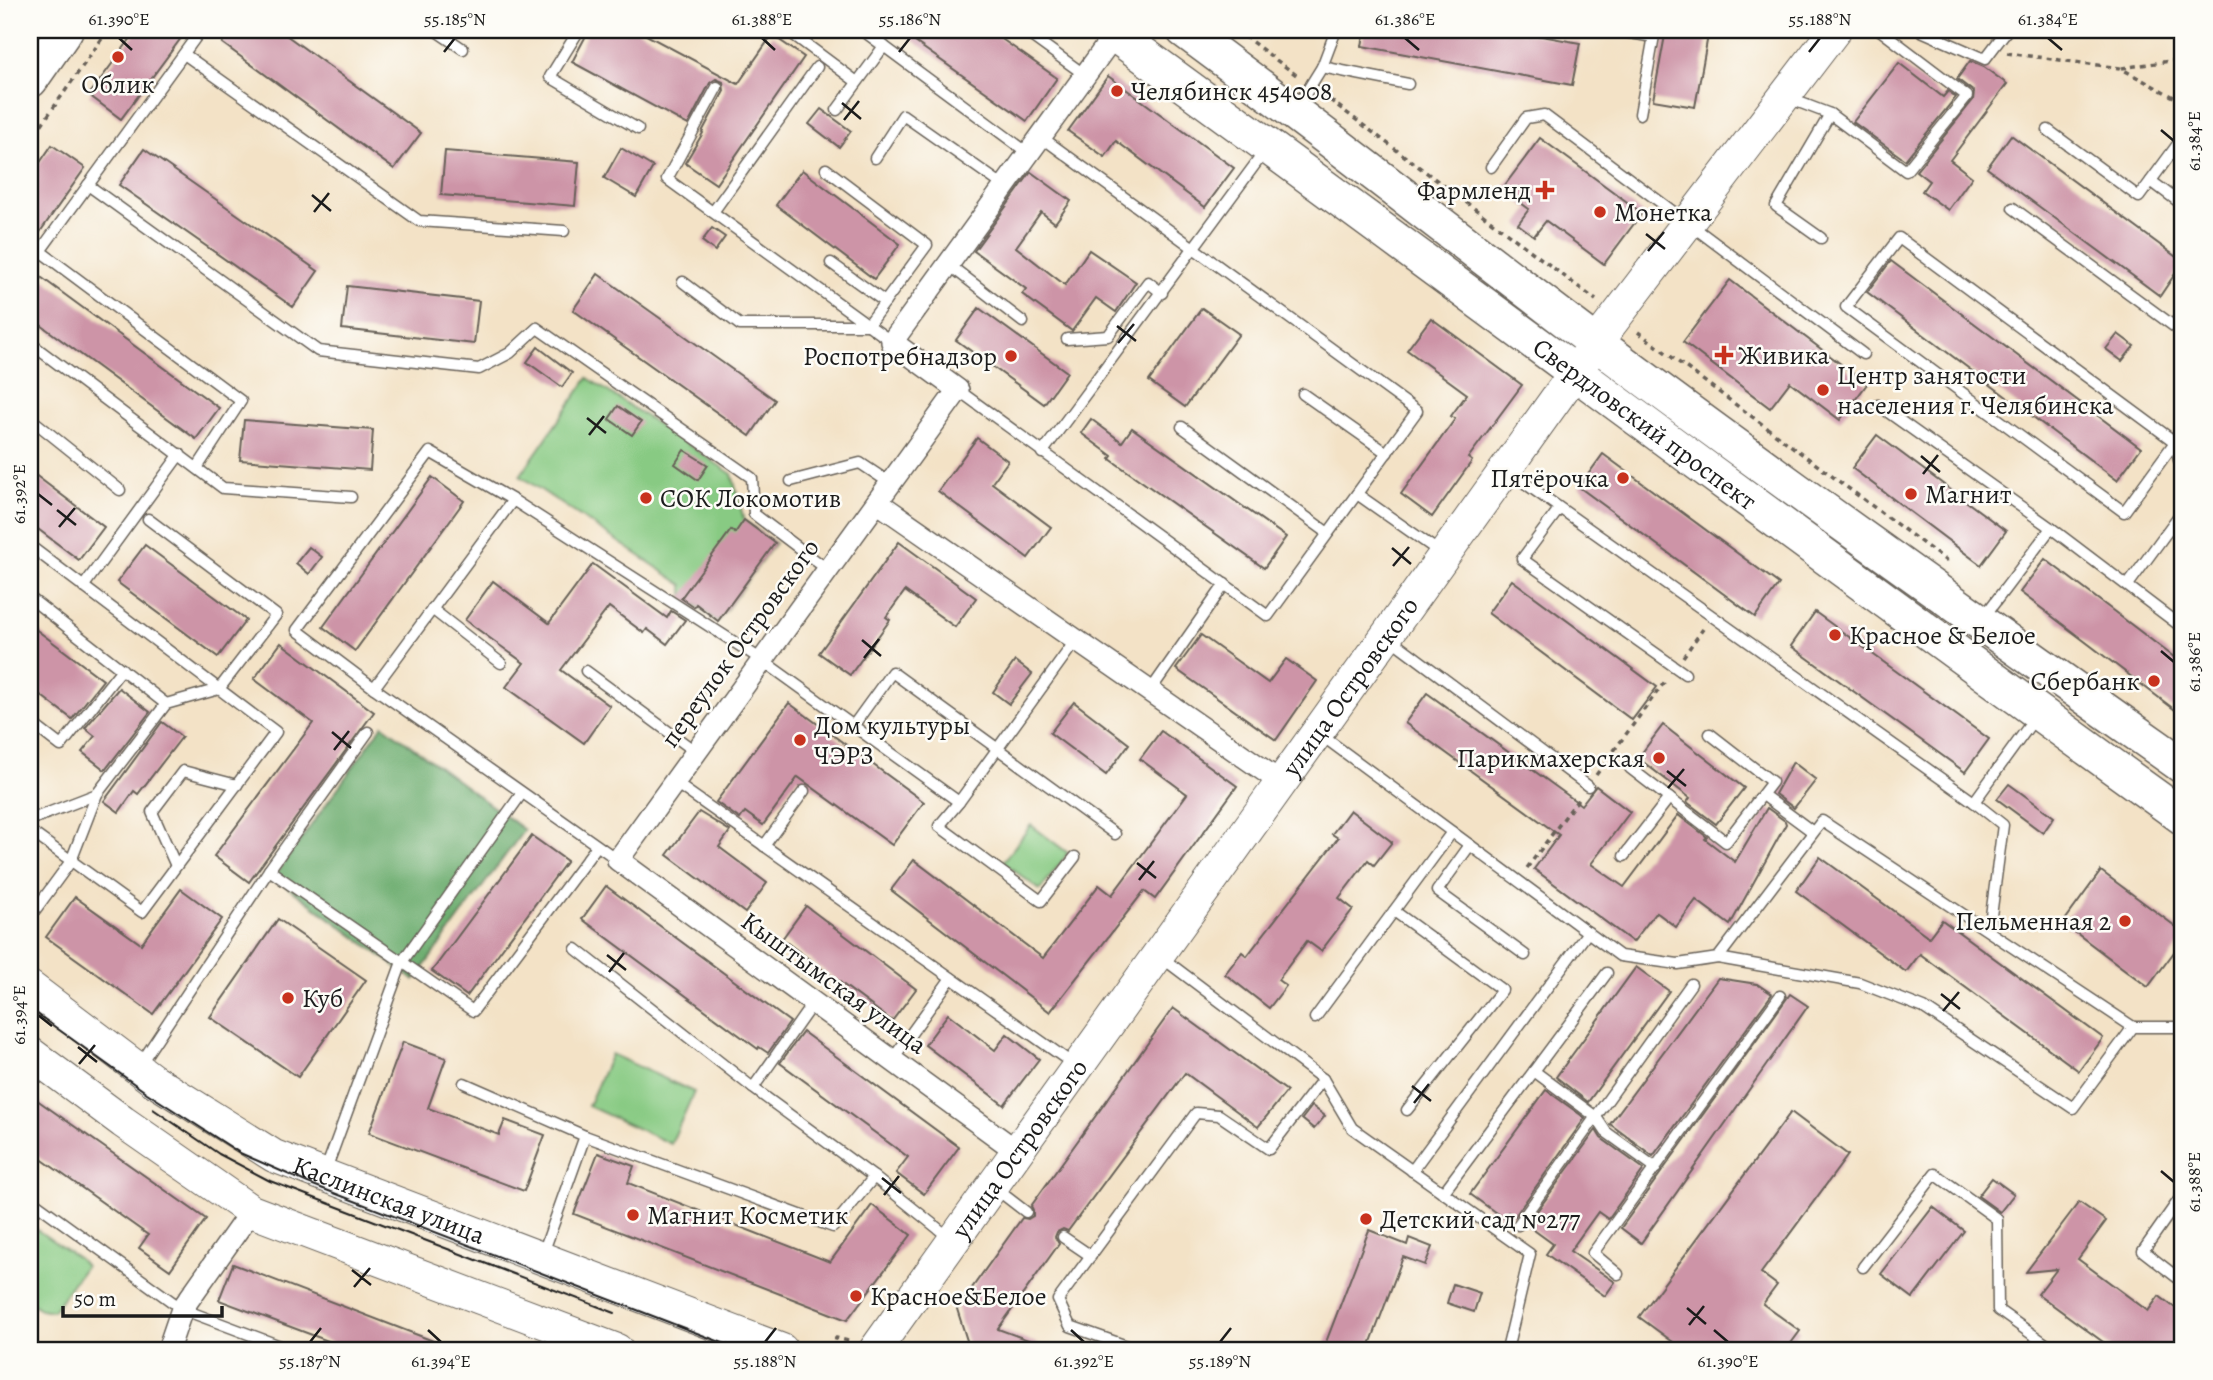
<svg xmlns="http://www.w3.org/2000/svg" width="2213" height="1380" viewBox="0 0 2213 1380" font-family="Alegreya,serif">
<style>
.green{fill:#88ca83;stroke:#527350;stroke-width:2}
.forest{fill:#6eae71;stroke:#456546;stroke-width:2}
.building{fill:#cd94a7}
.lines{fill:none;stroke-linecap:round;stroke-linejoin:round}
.lane-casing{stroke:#676158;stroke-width:13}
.street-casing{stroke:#676158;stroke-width:24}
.secondary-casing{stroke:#676158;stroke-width:34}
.primary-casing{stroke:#676158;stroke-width:38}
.path{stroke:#676158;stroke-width:3.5;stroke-dasharray:5 5;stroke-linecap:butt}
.lane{stroke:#fff;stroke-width:10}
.street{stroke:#fff;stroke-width:21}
.secondary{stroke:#fff;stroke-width:32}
.primary{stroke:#fff;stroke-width:35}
.tram{stroke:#1c1c1c;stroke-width:2}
.ticks{fill:none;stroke:#1c1c1c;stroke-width:2.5}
.poi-dot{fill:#c8321e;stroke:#fdfcf7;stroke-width:2.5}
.labels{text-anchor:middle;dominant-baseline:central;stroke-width:5;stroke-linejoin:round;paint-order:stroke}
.poi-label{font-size:26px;fill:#1c1c1c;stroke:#fdfcf7;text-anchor:start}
.street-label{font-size:26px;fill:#1c1c1c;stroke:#fdfcf7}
.neatline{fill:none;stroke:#1c1c1c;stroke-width:2.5}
.ticks-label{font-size:18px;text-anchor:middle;fill:#1c1c1c}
</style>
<rect width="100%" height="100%" fill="#fdfcf7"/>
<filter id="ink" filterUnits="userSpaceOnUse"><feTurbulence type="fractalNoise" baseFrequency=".0143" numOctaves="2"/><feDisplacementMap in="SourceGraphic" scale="14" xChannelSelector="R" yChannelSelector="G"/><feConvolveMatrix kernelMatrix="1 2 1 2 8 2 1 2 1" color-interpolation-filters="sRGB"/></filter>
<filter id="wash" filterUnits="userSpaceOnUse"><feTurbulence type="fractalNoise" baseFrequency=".00686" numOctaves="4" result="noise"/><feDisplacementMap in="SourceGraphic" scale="28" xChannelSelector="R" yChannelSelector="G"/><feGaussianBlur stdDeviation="1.57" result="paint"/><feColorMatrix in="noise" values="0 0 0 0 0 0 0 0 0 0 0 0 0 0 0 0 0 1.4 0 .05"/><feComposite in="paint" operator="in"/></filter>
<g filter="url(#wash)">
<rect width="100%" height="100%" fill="#f3e2c6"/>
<g class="green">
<polygon points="588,378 732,474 744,520 775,543 718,621 683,595 683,585 520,476"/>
<polygon points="1031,825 1068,853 1040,890 1003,862"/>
<polygon points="611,1054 694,1092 671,1144 588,1106"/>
<polygon points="30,1225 79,1259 85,1266 53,1311 40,1309 30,1302"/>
</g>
<polygon class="forest" points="383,725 524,830 414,980 274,877"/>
<g id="blocks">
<g class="building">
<polygon points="137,30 187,30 121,119 89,95"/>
<polygon points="231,30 279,30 421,133 394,169 222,43"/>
<polygon points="589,30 637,30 738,84 772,35 804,57 716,184 685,163 703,133 702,132 724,91 723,82 716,79 710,83 688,125 572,62"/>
<polygon points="898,30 989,30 1057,78 1027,121"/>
<polygon points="1365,30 1509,30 1580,43 1572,85 1362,46"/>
<polygon points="1666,30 1709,30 1695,107 1653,100"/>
<polygon points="1970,61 1984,67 2007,84 1950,160 1972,177 1948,210 1922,191 1929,181 1916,171 1973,100 1974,92 1957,79"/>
<polygon points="1899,63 1943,97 1948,91 1956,97 1905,160 1853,122"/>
<polygon points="1108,76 1234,168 1205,207 1116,141 1105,157 1068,131"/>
<polygon points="821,109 851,131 839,147 809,124"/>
<polygon points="2011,135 2183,262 2160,296 1987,168"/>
<polygon points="1540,138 1642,213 1604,264 1546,221 1534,236 1518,224 1529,209 1502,189"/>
<polygon points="52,145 85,168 30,246 30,177"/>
<polygon points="621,148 653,167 636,197 604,178"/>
<polygon points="144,149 318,271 293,307 119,185"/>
<polygon points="445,151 579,162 575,206 441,195"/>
<polygon points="802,170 900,244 874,279 776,205"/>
<polygon points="1031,172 1071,201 1055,223 1041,212 1016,247 1065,285 1089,250 1136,282 1116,312 1096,298 1072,331 1022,294 1026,289 974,251"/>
<polygon points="712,228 725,237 715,251 702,241"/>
<polygon points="1891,261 2141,448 2117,480 1867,292"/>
<polygon points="34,272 219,408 196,439 30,317 30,273"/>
<polygon points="598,274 775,400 750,436 573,310"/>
<polygon points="1730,280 1867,384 1840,420 1790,382 1770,408 1683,342"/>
<polygon points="347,286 479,301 474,344 342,329"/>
<polygon points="979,308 1067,372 1044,404 956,340"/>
<polygon points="1202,308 1239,334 1185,407 1149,381"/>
<polygon points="1431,318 1522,385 1468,458 1472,461 1432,517 1401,494 1455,419 1451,416 1467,394 1407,350"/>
<polygon points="2118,334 2134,346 2122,361 2106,349"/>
<polygon points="538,347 572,373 562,387 527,362"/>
<polygon points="618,406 641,422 632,435 609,419"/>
<polygon points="1091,419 1122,442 1132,428 1286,537 1264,568 1110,459 1112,456 1081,433"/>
<polygon points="244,420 373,430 370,470 240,460"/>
<polygon points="1877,435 2006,531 1981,565 1852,468"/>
<polygon points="977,438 1008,461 992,483 1051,527 1028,558 938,491"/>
<polygon points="684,450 708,465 698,480 675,464"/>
<polygon points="1603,454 1779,584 1755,617 1579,487"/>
<polygon points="30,471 104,527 79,560 30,523"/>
<polygon points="432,477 464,501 355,651 323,627"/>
<polygon points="744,520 775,543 718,621 696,604 694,607 681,598 731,530 735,533"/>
<polygon points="899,542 976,598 955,627 905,591 886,617 890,620 850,675 819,653"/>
<polygon points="145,545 246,620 218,657 117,582"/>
<polygon points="309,547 322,557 309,574 296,563"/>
<polygon points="2045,559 2183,664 2183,716 2020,592"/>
<polygon points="593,564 667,618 671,611 685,620 667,644 647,629 644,633 609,607 561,670 610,706 584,743 506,687 524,663 465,620 493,581 549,623"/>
<polygon points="1512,580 1657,687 1632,720 1488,613"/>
<polygon points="1815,612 1989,739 1965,772 1791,646"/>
<polygon points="30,625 103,680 72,719 30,687"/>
<polygon points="1201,635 1268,683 1286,659 1317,681 1276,740 1176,669"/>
<polygon points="281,643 374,712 249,882 214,856 313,723 254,679"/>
<polygon points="1015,661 1032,674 1009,704 993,692"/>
<polygon points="119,688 150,712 105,770 82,752 95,736 85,728"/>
<polygon points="1427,693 1581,805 1596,786 1630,812 1591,864 1624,887 1678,815 1707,837 1705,839 1735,862 1767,808 1785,821 1786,824 1730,925 1696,900 1676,927 1656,912 1633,942 1534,869 1559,835 1405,723"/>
<polygon points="1074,702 1129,744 1106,775 1050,733"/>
<polygon points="789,703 924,802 892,845 798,777 763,825 745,812 740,819 716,802"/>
<polygon points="162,722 182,737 138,794 134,791 119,812 104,801"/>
<polygon points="1663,725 1744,788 1716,824 1687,802 1690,798 1638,758"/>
<polygon points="1161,731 1237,786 1155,899 1144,891 1050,1012 891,890 914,860 1043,958 1099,885 1112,895 1187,794 1140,759"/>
<polygon points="1793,762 1816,780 1794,808 1775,794"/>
<polygon points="2009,784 2054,817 2043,833 1997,799"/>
<polygon points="1350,810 1392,842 1374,865 1368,860 1339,898 1353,909 1321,951 1307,941 1278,980 1286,986 1269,1008 1225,974 1242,952 1247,956 1338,838 1332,834"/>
<polygon points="699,812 730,831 719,847 767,883 745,913 667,855"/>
<polygon points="532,836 567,861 467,996 432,971"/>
<polygon points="1820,857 1929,937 1942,920 2103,1038 2079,1071 1920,954 1906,972 1796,891"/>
<polygon points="2101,871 2183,932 2183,940 2148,987 2063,923"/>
<polygon points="606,886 790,1022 768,1053 759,1047 758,1049 582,919"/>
<polygon points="181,889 222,919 153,1014 46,937 75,897 141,944"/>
<polygon points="806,906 916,989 892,1021 782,939"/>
<polygon points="278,919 366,980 298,1077 210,1017"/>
<polygon points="1636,967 1669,991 1588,1102 1556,1077"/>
<polygon points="1718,978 1757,984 1772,994 1653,1156 1610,1124"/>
<polygon points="1790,994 1808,1006 1641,1243 1621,1228"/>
<polygon points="1173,1008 1287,1091 1258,1127 1185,1073 1068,1231 1063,1229 1057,1232 1055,1237 1059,1244 998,1329 1050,1348 1050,1350 970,1350 957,1309 1022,1218 1028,1219 1033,1216 1033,1210 1031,1206"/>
<polygon points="948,1014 995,1050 1007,1034 1039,1059 1004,1105 925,1045"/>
<polygon points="803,1032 959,1147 924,1194 896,1173 908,1157 780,1063"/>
<polygon points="403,1042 446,1058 428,1108 499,1135 505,1120 545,1135 524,1191 369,1133"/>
<polygon points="1546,1090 1585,1118 1515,1216 1508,1212 1503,1218 1470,1194"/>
<polygon points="30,1095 206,1219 170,1270 139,1248 148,1235 30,1151"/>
<polygon points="1312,1106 1325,1116 1314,1129 1302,1119"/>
<polygon points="1791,1112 1848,1155 1761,1273 1777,1285 1763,1304 1800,1331 1786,1350 1684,1350 1639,1317"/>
<polygon points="1596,1130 1601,1138 1644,1169 1608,1219 1598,1212 1570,1251 1615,1282 1605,1296 1546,1254 1553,1244 1527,1225"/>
<polygon points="598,1153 634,1166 628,1183 830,1262 872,1205 911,1235 847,1320 574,1214"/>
<polygon points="1992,1178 2014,1194 2000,1212 1978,1196"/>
<polygon points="2079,1202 2106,1221 2078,1259 2148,1311 2159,1296 2183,1314 2183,1334 2171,1350 2114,1350 2038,1294 2057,1269 2026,1272"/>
<polygon points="1933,1207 1964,1231 1913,1298 1881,1274"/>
<polygon points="1369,1230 1407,1245 1409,1238 1432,1247 1425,1265 1403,1257 1368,1350 1323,1350"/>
<polygon points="233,1264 454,1349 453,1350 352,1350 219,1300"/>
<polygon points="1453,1284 1480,1293 1474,1312 1447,1303"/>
</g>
</g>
</g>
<g filter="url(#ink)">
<use href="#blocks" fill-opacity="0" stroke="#676158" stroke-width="2"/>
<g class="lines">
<defs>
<g id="lane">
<polyline points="435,30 463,49"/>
<polyline points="579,30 550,77 638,129"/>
<polyline points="787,30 857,82"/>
<polyline points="862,30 1028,153"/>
<polyline points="1023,30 1085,75"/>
<polyline points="1612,30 1654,37"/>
<polyline points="1919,30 1985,59 2007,30"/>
<polyline points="184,54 419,221 564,231"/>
<polyline points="1322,67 1408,84"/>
<polyline points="717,87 667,179 892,342"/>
<polyline points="1788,98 1830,114 1906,171 1967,96 1880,30"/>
<polyline points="1296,109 1322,67 1336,30"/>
<polyline points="837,110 884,46"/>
<polyline points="1640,114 1655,30"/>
<polyline points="2048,130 2139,197 2183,137"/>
<polyline points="875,158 903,115 1004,186"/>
<polyline points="1491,167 1526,118 1544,115 1863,354"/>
<polyline points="2151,181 2183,205"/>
<polyline points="88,185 318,351 479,369 510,353 537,328 752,478 754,514 828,570"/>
<polyline points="2013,208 2183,333"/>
<polyline points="713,212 817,67"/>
<polyline points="1821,238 1776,206 1830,114"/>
<polyline points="40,251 241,401 197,468"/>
<polyline points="831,263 885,302"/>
<polyline points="948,264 1023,322"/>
<polyline points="30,265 201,30"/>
<polyline points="683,282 740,325 868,325 927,245 826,169"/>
<polyline points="1067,339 1108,336 1148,282 1162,293"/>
<polyline points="30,343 223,488 351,497"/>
<polyline points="958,390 1268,616 1417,411 1040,136"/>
<polyline points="1303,394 1387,453"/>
<polyline points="1878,405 2051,528 2183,628"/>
<polyline points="30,418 120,490"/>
<polyline points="1182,427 1328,533"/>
<polyline points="2183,431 2175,442 2124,512 1846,307 1899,238 2175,442 2179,460 2183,465"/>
<polyline points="1042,453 1265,151"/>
<polyline points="1509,472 1974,802 2003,825 1989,931"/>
<polyline points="791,481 860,463 890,483"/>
<polyline points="1357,494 1441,553"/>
<polyline points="513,500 374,688 297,630 430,452 513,500 762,660 959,802"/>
<polyline points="1559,509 1522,559 1685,674"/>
<polyline points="30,546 276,732 142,912 30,831"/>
<polyline points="2128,585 2183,510"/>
<polyline points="83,587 180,454"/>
<polyline points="30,598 166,704"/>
<polyline points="432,609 501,663"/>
<polyline points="1983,618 2051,528"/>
<polyline points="1388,637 1588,786"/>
<polyline points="586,671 696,752"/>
<polyline points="374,688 618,860"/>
<polyline points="1150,691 1225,584"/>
<polyline points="30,722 61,746 122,669"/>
<polyline points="853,726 892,672 1115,834"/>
<polyline points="1321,735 1620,956 1678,964 1718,958 1860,983 1924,1008 2073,1108 2133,1027 2183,1027"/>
<polyline points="1630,768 1726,842 1772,782 1710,734"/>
<polyline points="674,782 1076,1066"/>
<polyline points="1763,795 1813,832"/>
<polyline points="1974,802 2037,715"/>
<polyline points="30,820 97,794"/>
<polyline points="1470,845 1437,891 1525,955"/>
<polyline points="764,846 804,791"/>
<polyline points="1624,856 1669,798"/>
<polyline points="1075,857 1041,901 939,826 959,802 1076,640"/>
<polyline points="176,866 152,812 183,771 237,785"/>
<polyline points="269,870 473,1011 597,846"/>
<polyline points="1394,911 1502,990 1407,1110"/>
<polyline points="30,917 71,861 97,794 166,704 219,689 276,615 148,519"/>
<polyline points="576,949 753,1088"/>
<polyline points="1161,957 1323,1079 1352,1128 1530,1254 1507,1350"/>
<polyline points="1718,958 1822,821 2133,1027"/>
<polyline points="813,1003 753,1088 874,1177"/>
<polyline points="1315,1018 1452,832"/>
<polyline points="892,1060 951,978"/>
<polyline points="139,1066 269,870 368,732"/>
<polyline points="1534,1071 1596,1117 1606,1132 1656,1168"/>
<polyline points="464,1083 585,1136 542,1256"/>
<polyline points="585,1136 833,1227 874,1177 951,1239"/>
<polyline points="1412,1171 1588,932"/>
<polyline points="325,1172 402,962 522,793"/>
<polyline points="995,1188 1026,1212"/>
<polyline points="1443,1193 1607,973"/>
<polyline points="2183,1194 2143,1251 2183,1282"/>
<polyline points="30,1199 182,1309 291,1350"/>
<polyline points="1518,1225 1691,984"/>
<polyline points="1063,1237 1091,1256"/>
<polyline points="1863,1267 1935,1174 1997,1219 1998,1310 2050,1347 2051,1350"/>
<polyline points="1618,1274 1593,1253 1780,996"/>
<polyline points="1138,1350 1070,1326 1058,1300 1196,1113 1219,1115 1269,1149 1323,1079"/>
</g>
<g id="street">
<polyline points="877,502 1282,783"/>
<polyline points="1018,1152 618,860 958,390 892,342 1115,34"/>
<polyline points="168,1350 182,1309 251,1211"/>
</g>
<g id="secondary">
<path id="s1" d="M30 987 153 1080 274 1156 782 1350"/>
<polyline points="30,1053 123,1122 251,1211 617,1350"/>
<path id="s2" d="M875 1350 1596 343 1835 30"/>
</g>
<g id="primary">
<path id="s3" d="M1109 30C1468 291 1823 558 2183 817"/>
<path d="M1184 30C1323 132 1458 239 1596 343 1789 487 1987 627 2183 766"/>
<polyline points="30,80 65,30"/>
</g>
</defs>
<use href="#lane" class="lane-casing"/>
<use href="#street" class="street-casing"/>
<use href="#secondary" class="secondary-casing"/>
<use href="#primary" class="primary-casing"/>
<g class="path">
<polyline points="1236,30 1299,77"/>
<polyline points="2007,53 2120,68 2183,102"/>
<polyline points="2122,68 2183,59"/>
<polyline points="1322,94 1596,300"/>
<polyline points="30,141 108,30"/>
<polyline points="1638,332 1949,563"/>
<polyline points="1683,657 1703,629"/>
<polyline points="1596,775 1666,680"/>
<polyline points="1527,868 1579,798"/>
<polyline points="832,1350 836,1338 852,1342"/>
</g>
<use href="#lane" class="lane"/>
<use href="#street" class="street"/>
<use href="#secondary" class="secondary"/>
<use href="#primary" class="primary"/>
<g class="tram">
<polyline points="30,36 34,30"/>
<polyline points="30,1009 147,1093 240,1153 308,1183 741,1350"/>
<polyline points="153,1109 219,1154 270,1181 615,1313"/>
</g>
</g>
</g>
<path class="ticks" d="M119 38 132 50M762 38 775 50M1405 38 1419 50M2048 38 2062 50M444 52 455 38M899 52 910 38M1809 52 1820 38M842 103 861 119M844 120 859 101M2161 130 2174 141M312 195 331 211M314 212 329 193M1646 234 1665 249M1648 251 1664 232M1117 326 1136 341M1118 343 1134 324M587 418 606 433M589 435 604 416M1921 456 1940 472M1923 474 1938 455M38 494 52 505M57 510 76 525M59 527 75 508M1392 548 1411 564M1393 566 1409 547M862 640 881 656M2161 651 2174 662M864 658 879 639M332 732 351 748M334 750 349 731M1667 771 1686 786M1668 788 1684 769M1137 863 1156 878M1139 880 1154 861M607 955 626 970M609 972 624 953M1941 994 1960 1009M1943 1011 1959 992M38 1015 52 1026M78 1047 97 1062M79 1064 95 1045M1412 1086 1431 1101M1414 1103 1429 1084M2161 1171 2174 1182M882 1178 901 1193M884 1195 899 1176M352 1270 371 1285M354 1287 370 1268M1687 1308 1706 1324M1689 1325 1704 1306M428 1330 441 1342M1071 1330 1084 1342M1714 1330 1728 1342M310 1342 321 1328M765 1342 776 1328M1220 1342 1231 1328"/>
<g class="poi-dot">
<circle cx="118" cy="57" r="7"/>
<circle cx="1117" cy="91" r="7"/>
<path d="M1541.5 179.5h7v7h7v7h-7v7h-7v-7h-7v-7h7z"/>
<circle cx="1600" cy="212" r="7"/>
<path d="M1720.5 344.5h7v7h7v7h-7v7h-7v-7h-7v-7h7z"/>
<circle cx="1011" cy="356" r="7"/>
<circle cx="1823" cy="390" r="7"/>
<circle cx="1623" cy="478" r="7"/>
<circle cx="1911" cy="494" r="7"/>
<circle cx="646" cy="498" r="7"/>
<circle cx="1835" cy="635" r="7"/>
<circle cx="2154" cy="681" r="7"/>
<circle cx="800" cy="740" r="7"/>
<circle cx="1659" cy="758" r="7"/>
<circle cx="2125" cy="921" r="7"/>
<circle cx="288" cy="998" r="7"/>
<circle cx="633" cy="1215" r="7"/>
<circle cx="1366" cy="1219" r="7"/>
<circle cx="856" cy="1296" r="7"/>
</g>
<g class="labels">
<g class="poi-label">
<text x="118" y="84" text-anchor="middle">Облик</text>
<text x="1131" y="91">Челябинск 454008</text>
<text x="1531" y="190" text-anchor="end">Фармленд</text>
<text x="1614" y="212">Монетка</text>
<text x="1738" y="355">Живика</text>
<text x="997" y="356" text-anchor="end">Роспотребнадзор</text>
<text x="1837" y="375">Центр занятости<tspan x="1837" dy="30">населения г. Челябинска</tspan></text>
<text x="1609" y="478" text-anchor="end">Пятёрочка</text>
<text x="1925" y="494">Магнит</text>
<text x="660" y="498">СОК Локомотив</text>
<text x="1849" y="635">Красное &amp; Белое</text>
<text x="2140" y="681" text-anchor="end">Сбербанк</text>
<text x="814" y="725">Дом культуры<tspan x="814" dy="30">ЧЭРЗ</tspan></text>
<text x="1645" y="758" text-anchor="end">Парикмахерская</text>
<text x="2111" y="921" text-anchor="end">Пельменная 2</text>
<text x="302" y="998">Куб</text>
<text x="647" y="1215">Магнит Косметик</text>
<text x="1380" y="1219">Детский сад №277</text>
<text x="870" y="1296">Красное&amp;Белое</text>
</g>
<g class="street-label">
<text stroke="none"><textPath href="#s3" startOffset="665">Свердловский проспект</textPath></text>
<text transform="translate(740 643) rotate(-54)">переулок Островского</text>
<text stroke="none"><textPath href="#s2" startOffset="816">улица Островского</textPath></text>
<text transform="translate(834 983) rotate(36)">Кыштымская улица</text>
<text stroke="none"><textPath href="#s2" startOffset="248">улица Островского</textPath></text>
<text stroke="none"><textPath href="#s1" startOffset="420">Каслинская улица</textPath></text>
</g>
</g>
<rect width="2213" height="1380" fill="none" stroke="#fdfcf7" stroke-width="77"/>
<path d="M63 1306v10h159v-10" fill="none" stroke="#1c1c1c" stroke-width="3.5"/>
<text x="74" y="1306" font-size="21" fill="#1c1c1c" stroke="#fdfcf7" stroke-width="5" paint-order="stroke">50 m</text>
<rect x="38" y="38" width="2136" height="1304" class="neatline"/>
<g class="ticks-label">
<text x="119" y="25">61.390°E</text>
<text x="455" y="25">55.185°N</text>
<text x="762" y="25">61.388°E</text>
<text x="910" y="25">55.186°N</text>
<text x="1405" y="25">61.386°E</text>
<text x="1820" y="25">55.188°N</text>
<text x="2048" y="25">61.384°E</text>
<text transform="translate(2194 141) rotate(-90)" y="6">61.384°E</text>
<text transform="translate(19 494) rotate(-90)" y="6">61.392°E</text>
<text transform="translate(2194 662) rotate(-90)" y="6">61.386°E</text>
<text transform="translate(19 1015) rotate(-90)" y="6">61.394°E</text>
<text transform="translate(2194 1182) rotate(-90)" y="6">61.388°E</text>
<text x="310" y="1367">55.187°N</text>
<text x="441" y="1367">61.394°E</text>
<text x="765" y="1367">55.188°N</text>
<text x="1084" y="1367">61.392°E</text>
<text x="1220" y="1367">55.189°N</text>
<text x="1728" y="1367">61.390°E</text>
</g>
</svg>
